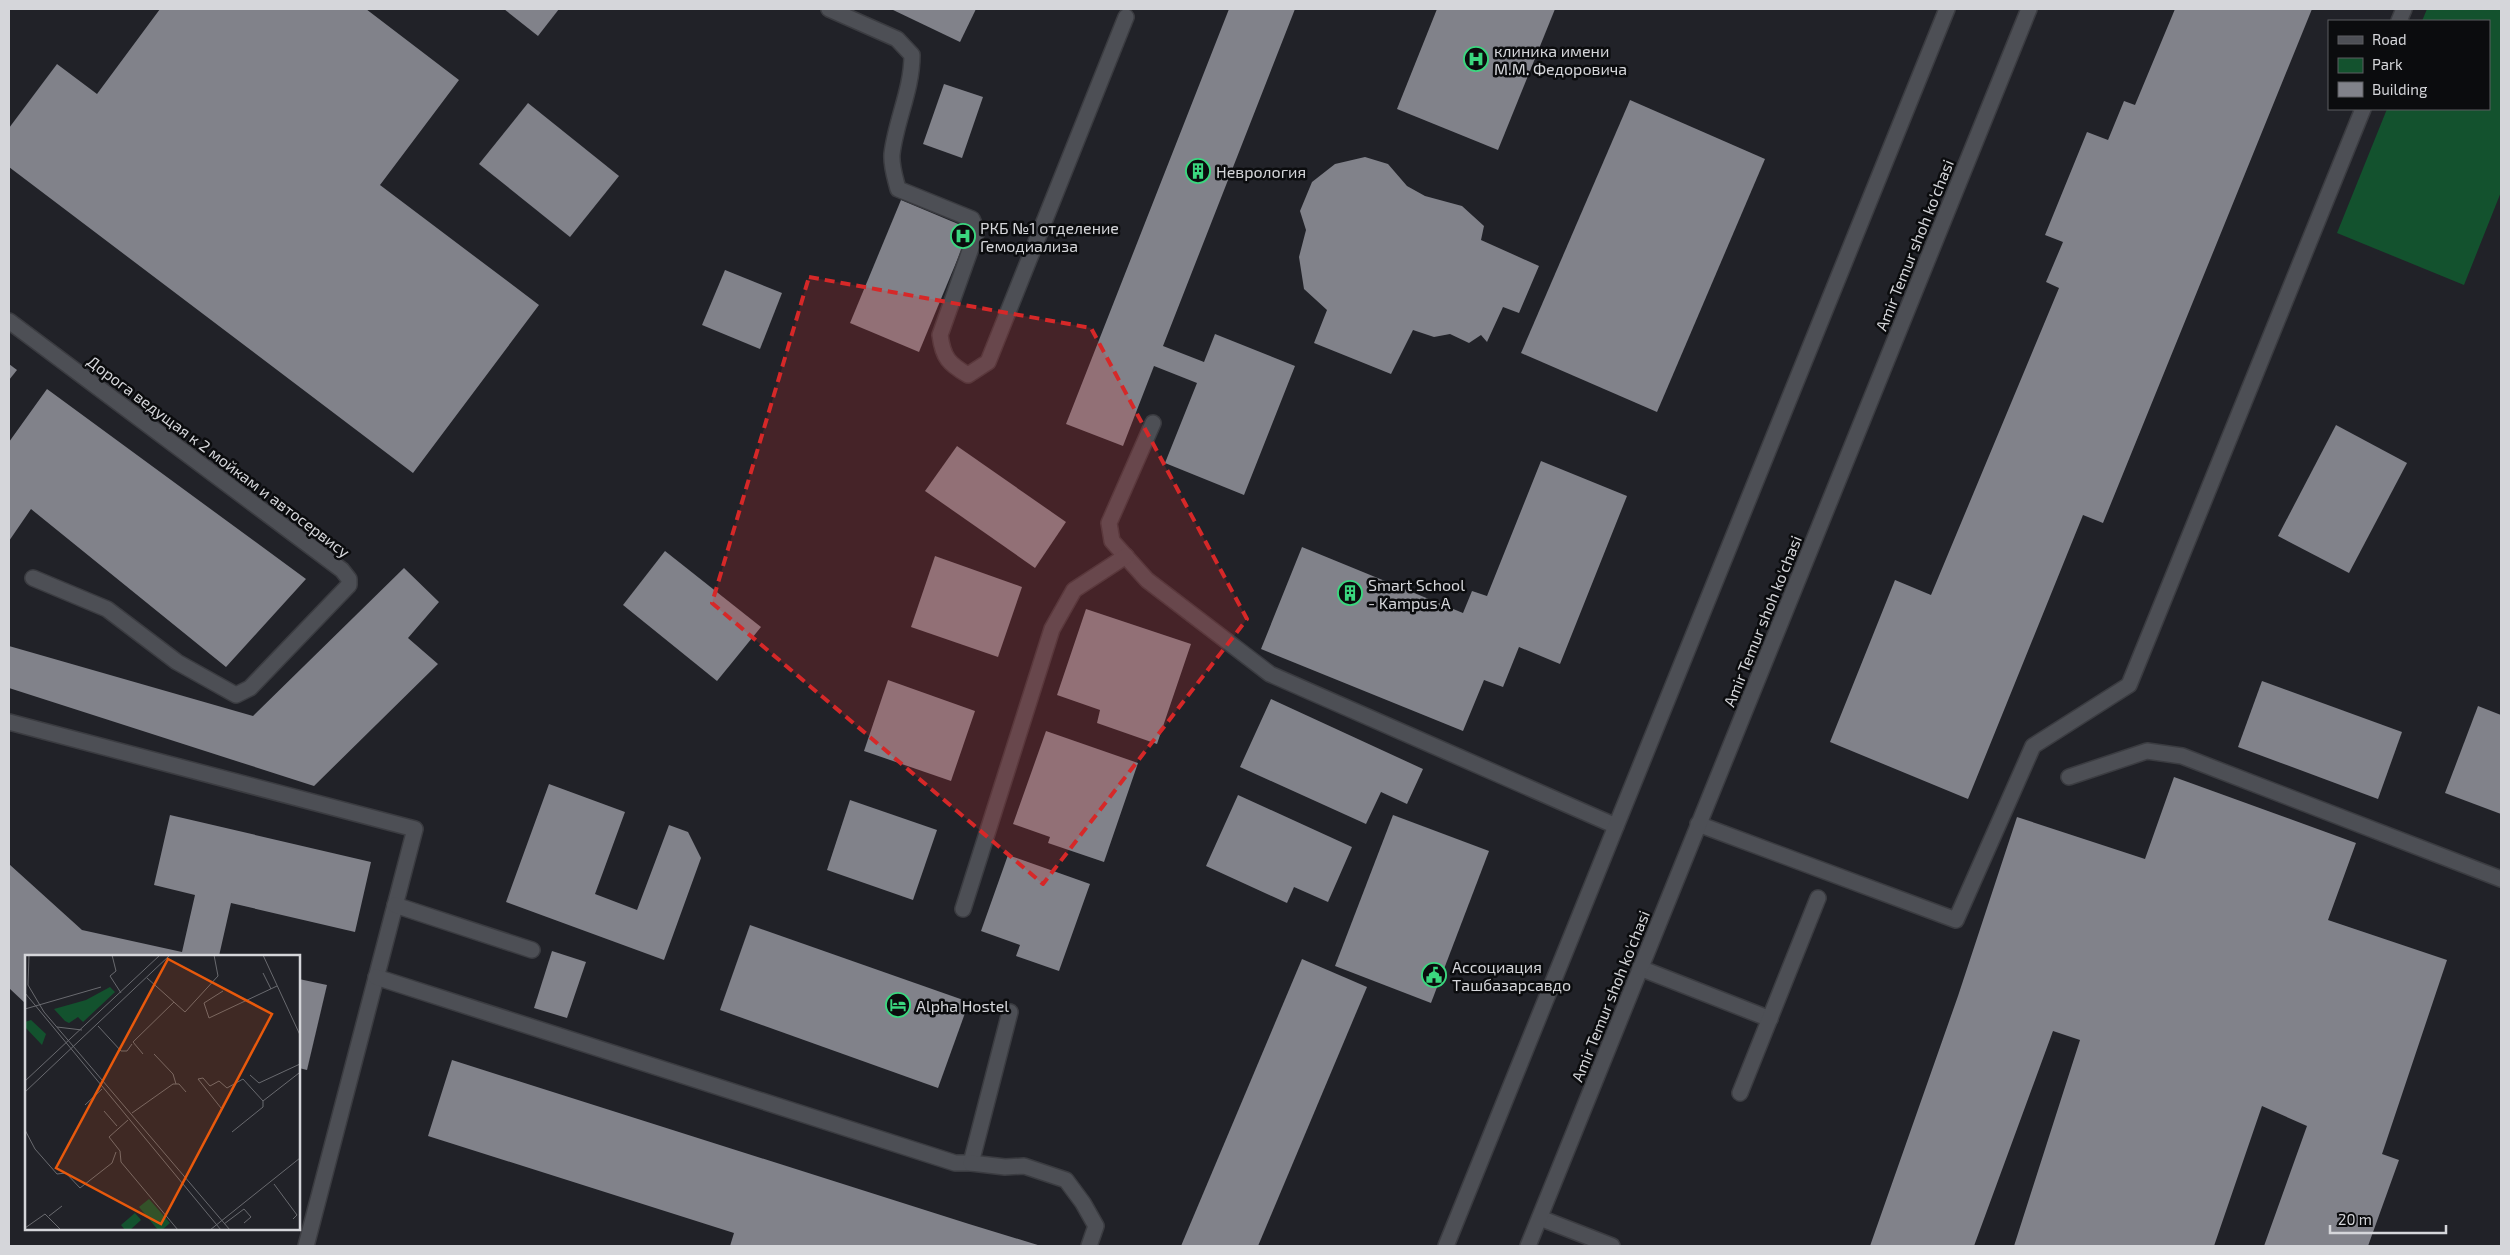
<svg xmlns="http://www.w3.org/2000/svg" width="2510" height="1255" viewBox="0 0 2510 1255" font-family="'Exo 2',sans-serif">
<style>
.green{fill:#13522e}
.building{fill:#81828a}
.lines{fill:none;stroke-linecap:round;stroke-linejoin:round}
.service-casing{stroke:#3b3c41;stroke-width:18}
.secondary-casing{stroke:#3b3c41;stroke-width:18}
.service{stroke:#4d4f55;stroke-width:15}
.secondary{stroke:#4d4f55;stroke-width:15}
.marked{fill:#d62828;fill-opacity:0.2;stroke:#d62828;stroke-width:4;stroke-dasharray:10 6;stroke-linejoin:round}
.labels{text-anchor:middle;dominant-baseline:central;stroke-width:5;stroke-linejoin:round;paint-order:stroke}
.poi-label{font-size:16px;fill:#d5d6da;stroke:#0b0c0e;text-anchor:start}
.street-label{font-size:16px;fill:#d5d6da;stroke:#0b0c0e}
.inset-road{fill:none;stroke:#696a6f;stroke-width:1}
.view{fill:#e8590c;fill-opacity:0.15;stroke:#e8590c;stroke-width:2.5}
.inset-edge{fill:none;stroke:#d5d6da;stroke-width:2.5}
</style>
<rect width="100%" height="100%" fill="#212228"/>
<polygon class="green" points="2427,9 2501,9 2501,192 2464,285 2337,233 2387,109 2489,109 2489,21 2422,21"/>
<g class="building">
<polygon points="160,9 366,9 459,80 380,185 539,305 413,473 9,167 9,128 57,64 97,94"/>
<polygon points="504,9 559,9 538,36"/>
<polygon points="891,9 976,9 960,42"/>
<polygon points="1229,9 1295,9 1163,346 1204,362 1215,334 1295,366 1244,495 1165,463 1197,383 1154,366 1123,446 1066,424"/>
<polygon points="1437,9 1555,9 1498,150 1397,109"/>
<polygon points="2175,9 2312,9 2103,523 2083,515 1968,799 1830,742 1895,580 1931,595 2059,288 2046,282 2063,242 2045,235 2087,132 2108,140 2124,101 2135,105"/>
<polygon points="944,84 983,97 962,158 923,144"/>
<polygon points="1630,100 1765,159 1657,412 1521,353"/>
<polygon points="528,103 619,176 570,237 479,164"/>
<polygon points="1365,157 1388,164 1407,186 1425,196 1462,206 1484,226 1481,240 1539,266 1519,313 1503,307 1487,342 1481,335 1469,343 1450,334 1434,337 1413,330 1391,374 1314,343 1327,310 1304,289 1299,257 1306,230 1300,211 1312,182 1335,164"/>
<polygon points="901,200 970,229 919,352 850,323"/>
<polygon points="725,270 782,293 760,349 702,325"/>
<polygon points="9,364 17,370 9,380"/>
<polygon points="47,389 306,579 226,667 31,509 9,541 9,442"/>
<polygon points="2336,425 2407,463 2349,573 2278,536"/>
<polygon points="957,446 1066,522 1035,568 925,491"/>
<polygon points="1541,461 1627,496 1560,664 1519,647 1503,687 1484,680 1463,731 1261,649 1302,547 1463,613 1472,591 1487,596"/>
<polygon points="665,551 761,627 717,681 623,605"/>
<polygon points="935,556 1022,587 998,657 911,627"/>
<polygon points="404,568 439,602 408,638 438,664 314,786 9,688 9,646 253,716"/>
<polygon points="1086,609 1191,644 1157,744 1097,723 1100,710 1057,695"/>
<polygon points="888,680 975,711 951,781 864,751"/>
<polygon points="2262,681 2402,732 2378,799 2238,747"/>
<polygon points="1271,699 1423,769 1407,804 1381,792 1366,824 1240,767"/>
<polygon points="2478,706 2501,715 2501,814 2445,793"/>
<polygon points="1046,731 1138,763 1104,862 1048,843 1050,837 1013,824"/>
<polygon points="2174,777 2356,843 2328,920 2447,960 2382,1154 2399,1160 2368,1246 2264,1246 2307,1126 2262,1106 2214,1246 2014,1246 2080,1040 2053,1031 1974,1246 1870,1246 1958,996 2017,817 2145,859"/>
<polygon points="549,784 625,812 595,894 637,910 669,825 688,832 701,858 664,960 506,902"/>
<polygon points="1238,795 1352,847 1328,902 1294,887 1287,903 1206,866"/>
<polygon points="850,800 937,830 913,900 827,870"/>
<polygon points="170,815 371,862 355,932 231,903 219,956 26,956 26,1004 9,988 9,864 82,930 182,952 195,895 154,885"/>
<polygon points="1393,815 1489,851 1431,1003 1335,966"/>
<polygon points="1008,855 1090,884 1059,971 1016,956 1020,945 981,931"/>
<polygon points="750,925 969,1002 938,1088 720,1010"/>
<polygon points="552,951 586,962 567,1018 534,1008"/>
<polygon points="1302,959 1367,987 1258,1246 1181,1246"/>
<polygon points="299,979 327,985 307,1070 299,1068"/>
<polygon points="452,1060 969,1224 1041,1246 730,1246 734,1233 428,1136"/>
</g>
<g class="lines">
<defs>
<g id="service">
<path d="M829 9 897 39 912 55C912 90 896 120 892 154 891 166 895 177 898 189L972 219 977 231 940 335C943 358 949 364 968 375L988 362 1126 17"/>
<polyline points="2399,21 2404,9"/>
<polyline points="9,321 342,570 349,579 349,585 250,688 236,695 177,662 107,609 33,578"/>
<polyline points="1153,423 1109,523 1112,541 1147,580 1270,674 1616,826"/>
<polyline points="9,722 415,829 306,1246"/>
<polyline points="2069,777 2147,751 2182,756 2501,879"/>
<polyline points="1698,824 1956,920 2033,746 2129,685 2363,109"/>
<polyline points="395,905 532,950"/>
<polyline points="963,909 1052,629 1074,590 1126,556"/>
<polyline points="1640,968 1770,1019"/>
<polyline points="376,977 955,1163 971,1163 1010,1012"/>
<polyline points="1740,1093 1818,898"/>
<polyline points="971,1163 1005,1167 1024,1166 1066,1180 1083,1203 1096,1226 1089,1246"/>
<polyline points="1540,1218 1612,1246"/>
</g>
<g id="secondary">
<polyline points="1446,1246 1947,9"/>
<polyline points="1528,1246 2029,9"/>
</g>
</defs>
<use href="#service" class="service-casing"/>
<use href="#secondary" class="secondary-casing"/>
<use href="#service" class="service"/>
<use href="#secondary" class="secondary"/>
</g>
<path class="marked" d="M809 277 1091 328 1247 619 1043 884 712 603Z"/>
<defs>
<symbol id="hospital-ring" viewBox="-11 -11 22 22"><circle r="9.5" fill="#0b0c0e" stroke="#3bd77f" stroke-width="1.5"/><path d="M-5-5h3v3.5h4V-5h3V5h-3V1.5h-4V5h-3Z" fill="#3bd77f"/></symbol>
<symbol id="building-ring" viewBox="-11 -11 22 22"><circle r="9.5" fill="#0b0c0e" stroke="#3bd77f" stroke-width="1.5"/><path d="M-4-6H4V6H1V3H-1V6H-4ZM-2.5-4.3h1.7v1.8h-1.7ZM.8-4.3h1.7v1.8H.8ZM-2.5-1h1.7V.8h-1.7ZM.8-1h1.7V.8H.8Z" fill="#3bd77f"/></symbol>
<symbol id="civic-ring" viewBox="-11 -11 22 22"><circle r="9.5" fill="#0b0c0e" stroke="#3bd77f" stroke-width="1.5"/><path d="M-.6-6.5H3V-4.5H.6V-3L4-1V1h2V6H-6V1h2V-1L-.6-3ZM-1.2 2.5V6h2.4V2.5Z" fill="#3bd77f"/></symbol>
<symbol id="hotel-ring" viewBox="-11 -11 22 22"><circle r="9.5" fill="#0b0c0e" stroke="#3bd77f" stroke-width="1.5"/><path d="M-6-4.5h1.5V1H6V5H4.5V3h-9V5H-6ZM-4 0a1.8 1.8 0 1 1 3.6 0ZM.5 0V-2.5h3Q6-2.5 6 0Z" fill="#3bd77f"/></symbol>
</defs>
<g fill-rule="evenodd">
<use href="#hospital-ring" x="1462" y="45" width="28" height="28"/>
<use href="#building-ring" x="1184" y="157" width="28" height="28"/>
<use href="#hospital-ring" x="949" y="222" width="28" height="28"/>
<use href="#building-ring" x="1336" y="579" width="28" height="28"/>
<use href="#civic-ring" x="1420" y="961" width="28" height="28"/>
<use href="#hotel-ring" x="884" y="991" width="28" height="28"/>
</g>
<g class="labels">
<g class="poi-label">
<text x="1494" y="50">клиника имени<tspan x="1494" dy="18">М.М. Федоровича</tspan></text>
<text x="1216" y="171">Неврология</text>
<text x="980" y="227">РКБ №1 отделение<tspan x="980" dy="18">Гемодиализа</tspan></text>
<text x="1368" y="584">Smart School<tspan x="1368" dy="18">- Kampus A</tspan></text>
<text x="1452" y="966">Ассоциация<tspan x="1452" dy="18">Ташбазарсавдо</tspan></text>
<text x="916" y="1005">Alpha Hostel</text>
</g>
<g class="street-label">
<text transform="translate(1914 245) rotate(-68)">Amir Temur shoh ko'chasi</text>
<text transform="translate(219 456) rotate(37)">Дорога ведущая к 2 мойкам и автосервису</text>
<text transform="translate(1762 621) rotate(-68)">Amir Temur shoh ko'chasi</text>
<text transform="translate(1610 996) rotate(-68)">Amir Temur shoh ko'chasi</text>
</g>
</g>
<g transform="translate(25 955)">
<rect width="275" height="275" fill="#212228"/>
<path d="M85 32 90 37 58 67 53 62 44 68 40 66 29 54 61 45ZM6 65 21 79 17 90 0 72V67ZM124 244 145 268 137 275H133L114 252ZM110 258 116 265 105 275H100L96 270Z" fill="#13522e"/>
<path class="inset-road" d="M4 0 3 30 19 57 205 275M87 0 91 16 85 21 96 38M238 0 275 80M238 18 246 34M122 23 160 57 193 21 189 0M198 36 179 48 184 63 252 31M0 38 196 275M0 54 76 32M73 71 96 96H102L107 89M32 72 57 75M118 99 108 87 149 47M129 99 148 119 151 129M225 120 234 128 275 109M0 126 135 0M0 137 145 0M238 146 274 118M60 150 77 134M196 153 173 124 178 123 185 131 194 126 202 133 218 124 238 146V152L207 177M79 156 92 171M107 158 148 129H154L161 137M103 165 84 182 95 196 96 207 153 275M0 175 10 194 32 219 41 218 55 233 87 208 91 197M249 229 272 260 268 264M24 261 37 251M219 268 226 262 219 254M199 269 219 254M0 273 20 259 36 275M185 275 275 203"/>
<path class="view" d="M143 4 247 59 136 269 31 213Z"/>
<rect width="275" height="275" class="inset-edge"/>
</g>
<rect width="2510" height="1255" fill="none" stroke="#d5d6da" stroke-width="20"/>
<rect x="2328" y="20" width="162" height="90" fill="#0b0c0e" stroke="#5c5d60"/>
<rect x="2338" y="36" width="25" height="8" fill="#4d4f55" stroke="#5c5d60"/>
<text x="2372" y="45" font-size="15" fill="#d5d6da">Road</text>
<rect x="2338" y="58" width="25" height="15" fill="#13522e" stroke="#5c5d60"/>
<text x="2372" y="70" font-size="15" fill="#d5d6da">Park</text>
<rect x="2338" y="82" width="25" height="15" fill="#81828a" stroke="#5c5d60"/>
<text x="2372" y="95" font-size="15" fill="#d5d6da">Building</text>
<path d="M2330 1225v8h116v-8" fill="none" stroke="#d5d6da" stroke-width="2.5"/>
<text x="2338" y="1225" font-size="15" fill="#d5d6da" stroke="#0b0c0e" stroke-width="4" paint-order="stroke">20 m</text>
</svg>
